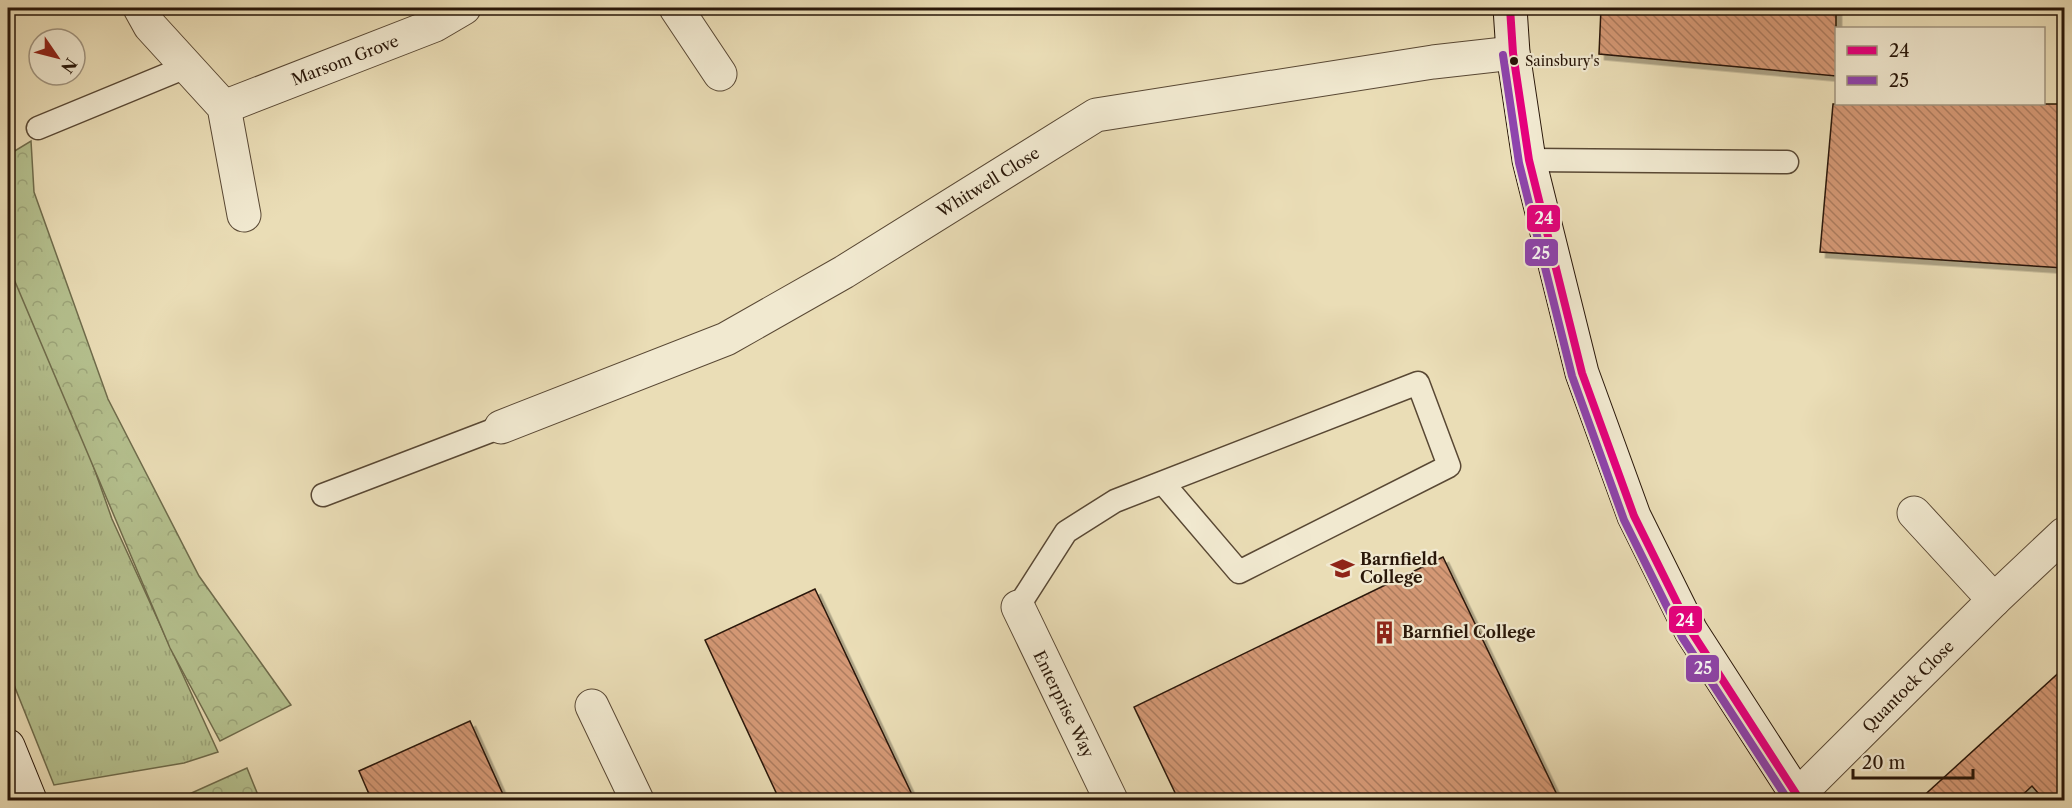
<svg xmlns="http://www.w3.org/2000/svg" width="2072" height="808" viewBox="0 0 2072 808" font-family="'Libre Caslon Text',serif">
<style>
.grass{fill:url(#grass-tufts);stroke:#6f6c4c;stroke-width:1.5}
.forest{fill:url(#forest-crowns);stroke:#6f6c4c;stroke-width:1.5}
.building{fill:url(#building-back-hatch);stroke:#291709;stroke-width:1.5;filter:url(#shadow)}
.lines{fill:none;stroke-linecap:round;stroke-linejoin:round}
.lane-casing{stroke:#594834;stroke-width:25}
.street-casing{stroke:#594834;stroke-width:35}
.secondary-casing{stroke:#291709;stroke-width:35}
.lane{stroke:#f1e9d0;stroke-width:22}
.street{stroke:#f1e9d0;stroke-width:33}
.secondary{stroke:#f1e9d0;stroke-width:33}
.bus-1-casing{stroke:#f1e9d0;stroke-width:12}
.bus-2-casing{stroke:#f1e9d0;stroke-width:12}
.bus-1{stroke:#e5007d;stroke-width:8}
.bus-2{stroke:#8e44ad;stroke-width:8}
.bus-dot{fill:#291709;stroke:#f1e9d0;stroke-width:2}
.labels{text-anchor:middle;dominant-baseline:central;stroke-width:4.5;stroke-linejoin:round;paint-order:stroke}
.bus-label{font-size:14px;fill:#291709;stroke:#f1e9d0;text-anchor:start}
.street-label{font-size:16px;fill:#291709;stroke:#f1e9d0}
.poi-label{font-size:16px;font-weight:bold;fill:#291709;stroke:#f1e9d0;text-anchor:start}
.line-badge{stroke:#f1e9d0;stroke-width:2}
.badge-label{font-size:16px;text-anchor:middle;font-weight:bold;fill:#fff}
</style>
<defs>
<pattern id="grass-tufts" width="24" height="20" patternUnits="userSpaceOnUse" patternTransform="scale(1.5)"><rect width="24" height="20" fill="#b5c18f"/><path d="M3 7l-1-3M5 7V3M7 7l1-3M15 17l-1-3M17 17v-4M19 17l1-3" fill="none" stroke="#9ca57a"/></pattern>
<pattern id="forest-crowns" width="20" height="18" patternUnits="userSpaceOnUse" patternTransform="scale(1.5)"><rect width="20" height="18" fill="#b5c18f"/><path d="M2 6a3 3 0 1 1 6 0M12 15a3 3 0 1 1 6 0" fill="none" stroke="#9ca57a"/></pattern>
<pattern id="building-back-hatch" width="6" height="6" patternUnits="userSpaceOnUse" patternTransform="scale(1.5)"><rect width="6" height="6" fill="#d59976"/><path d="M-1 5l2 2M0 0l6 6M5-1l2 2" fill="none" stroke="#ad7c5f"/></pattern>
<filter id="shadow"><feDropShadow dx="5.5" dy="5.5" stdDeviation="0" flood-color="#0004"/></filter>
</defs>
<rect width="100%" height="100%" fill="#eaddb6"/>
<filter id="stains"><feTurbulence type="fractalNoise" baseFrequency=".00333" numOctaves="4"/><feColorMatrix values="0 0 0 0 .2 0 0 0 0 .09 0 0 0 0 .02 0 0 0 .5 -.17"/></filter>
<radialGradient id="worn" r=".72"><stop offset=".6" stop-color="#630" stop-opacity="0"/><stop offset="1" stop-color="#630" stop-opacity=".3"/></radialGradient>
<polygon class="grass" points="8,266 58,366 112,519 218,752 184,763 54,785 8,670"/>
<g class="forest">
<polygon points="31,141 34,192 108,399 199,576 291,705 220,741 170,648 8,265 8,155"/>
<polygon points="247,768 260,800 176,800"/>
</g>
<g class="building">
<polygon points="1601,8 1836,8 1836,76 1599,54"/>
<polygon points="1833,104 2064,104 2064,268 1820,252"/>
<polygon points="1443,557 1560,801 1179,801 1134,707"/>
<polygon points="815,589 915,801 780,801 705,640"/>
<polygon points="2064,668 2064,801 2045,801 2032,786 2016,801 1918,801"/>
<polygon points="470,721 506,801 372,801 359,771"/>
</g>
<g class="lines">
<defs>
<g id="lane">
<polyline points="38,128 186,67"/>
<polyline points="1529,160 1787,162"/>
<polyline points="323,495 501,427"/>
<polyline points="1018,607 1066,532 1115,501 1418,383 1449,466 1239,572 1163,483"/>
</g>
<g id="street">
<polyline points="140,8 150,26 224,107 244,215"/>
<polyline points="676,8 720,74"/>
<polyline points="224,107 435,25 464,8"/>
<polyline points="501,427 726,339 844,272 1096,115 1433,62 1513,53"/>
<polyline points="1914,513 1994,600"/>
<polyline points="1018,607 1111,800"/>
<polyline points="592,706 637,800"/>
<polyline points="1797,796 1994,600 2064,534"/>
</g>
<g id="secondary">
<polyline points="1510,8 1513,53 1529,160 1582,373 1634,516 1691,631 1800,800"/>
<polyline points="8,746 30,800"/>
</g>
</defs>
<use href="#lane" class="lane-casing"/>
<use href="#street" class="street-casing"/>
<use href="#secondary" class="secondary-casing"/>
<use href="#lane" class="lane"/>
<use href="#street" class="street"/>
<use href="#secondary" class="secondary"/>
<defs>
<polyline id="bus-1" points="1510,8 1513,53 1529,160 1582,373 1634,516 1691,631 1800,800"/>
<polyline id="bus-2" points="1503,55 1519,163 1572,376 1624,520 1682,637 1788,800"/>
</defs>
<use href="#bus-1" class="bus-1-casing"/>
<use href="#bus-2" class="bus-2-casing"/>
<use href="#bus-1" class="bus-1"/>
<use href="#bus-2" class="bus-2"/>
</g>
<defs>
<symbol id="university-bare" viewBox="-9 -9 18 18"><path d="M0-5L7-2L0 1L-7-2ZM-4 1L0 2.5L4 1V4Q0 6-4 4Z" fill="#8f2418" stroke="#f1e9d0" stroke-width="2.5" paint-order="stroke"/></symbol>
<symbol id="building-bare" viewBox="-9 -9 18 18"><path d="M-4-6H4V6H1V3H-1V6H-4ZM-2.5-4.3h1.7v1.8h-1.7ZM.8-4.3h1.7v1.8H.8ZM-2.5-1h1.7V.8h-1.7ZM.8-1h1.7V.8H.8Z" fill="#8f2418" stroke="#f1e9d0" stroke-width="2.5" paint-order="stroke"/></symbol>
</defs>
<g fill-rule="evenodd">
<use href="#university-bare" x="1326" y="552" width="33" height="33"/>
<use href="#building-bare" x="1368" y="616" width="33" height="33"/>
</g>
<circle class="bus-dot" cx="1514" cy="61" r="5"/>
<g class="labels">
<g class="bus-label">
<text x="1525" y="61">Sainsbury's</text>
</g>
<g class="street-label">
<text transform="translate(345 60) rotate(-21)">Marsom Grove</text>
<text transform="translate(988 182) rotate(-32)">Whitwell Close</text>
<text transform="translate(1908 686) rotate(-45)">Quantock Close</text>
<text transform="translate(1064 704) rotate(64)">Enterprise Way</text>
</g>
<g class="poi-label">
<text x="1360" y="559">Barnfield<tspan x="1360" dy="18">College</tspan></text>
<text x="1402" y="632">Barnfiel College</text>
</g>
</g>
<g class="line-badge">
<rect x="1526" y="204" width="35" height="29" rx="6" fill="#e5007d"/>
<rect x="1524" y="238" width="35" height="29" rx="6" fill="#8e44ad"/>
<rect x="1668" y="605" width="35" height="29" rx="6" fill="#e5007d"/>
<rect x="1685" y="654" width="35" height="29" rx="6" fill="#8e44ad"/>
</g>
<g class="badge-label">
<text x="1544" y="224">24</text>
<text x="1541" y="259">25</text>
<text x="1685" y="626">24</text>
<text x="1703" y="674">25</text>
</g>
<rect width="2072" height="808" fill="none" stroke="#eaddb6" stroke-width="30"/>
<rect x="9" y="9" width="2054" height="790" fill="none" stroke="#291709" stroke-width="3"/>
<rect x="15" y="15" width="2042" height="778" fill="none" stroke="#291709" stroke-width="1.5"/>
<rect x="1835" y="27" width="210" height="78" fill="#f1e9d0" stroke="#a19580" stroke-width="1.5"/>
<rect x="1847" y="46" width="30" height="9" fill="#e5007d" stroke="#a19580" stroke-width="1.5"/>
<text x="1889" y="57" font-size="18" fill="#291709">24</text>
<rect x="1847" y="76" width="30" height="9" fill="#8e44ad" stroke="#a19580" stroke-width="1.5"/>
<text x="1889" y="87" font-size="18" fill="#291709">25</text>
<g transform="translate(57 57) rotate(125)"><circle r="28" fill="#f1e9d0" stroke="#a19580" stroke-width="1.5"/>
<path d="M0-4.5L10 22L0 15L-10 22Z" fill="#8f2418"/>
<text y="-9" font-size="16" font-weight="bold" text-anchor="middle" fill="#291709">N</text>
</g>
<path d="M1853 769v9h120v-9" fill="none" stroke="#291709" stroke-width="3"/>
<text x="1862" y="769" font-size="18" fill="#291709" stroke="#f1e9d0" stroke-width="4.5" paint-order="stroke">20 m</text>
<rect width="100%" height="100%" filter="url(#stains)"/>
<rect width="100%" height="100%" fill="url(#worn)"/>
</svg>
